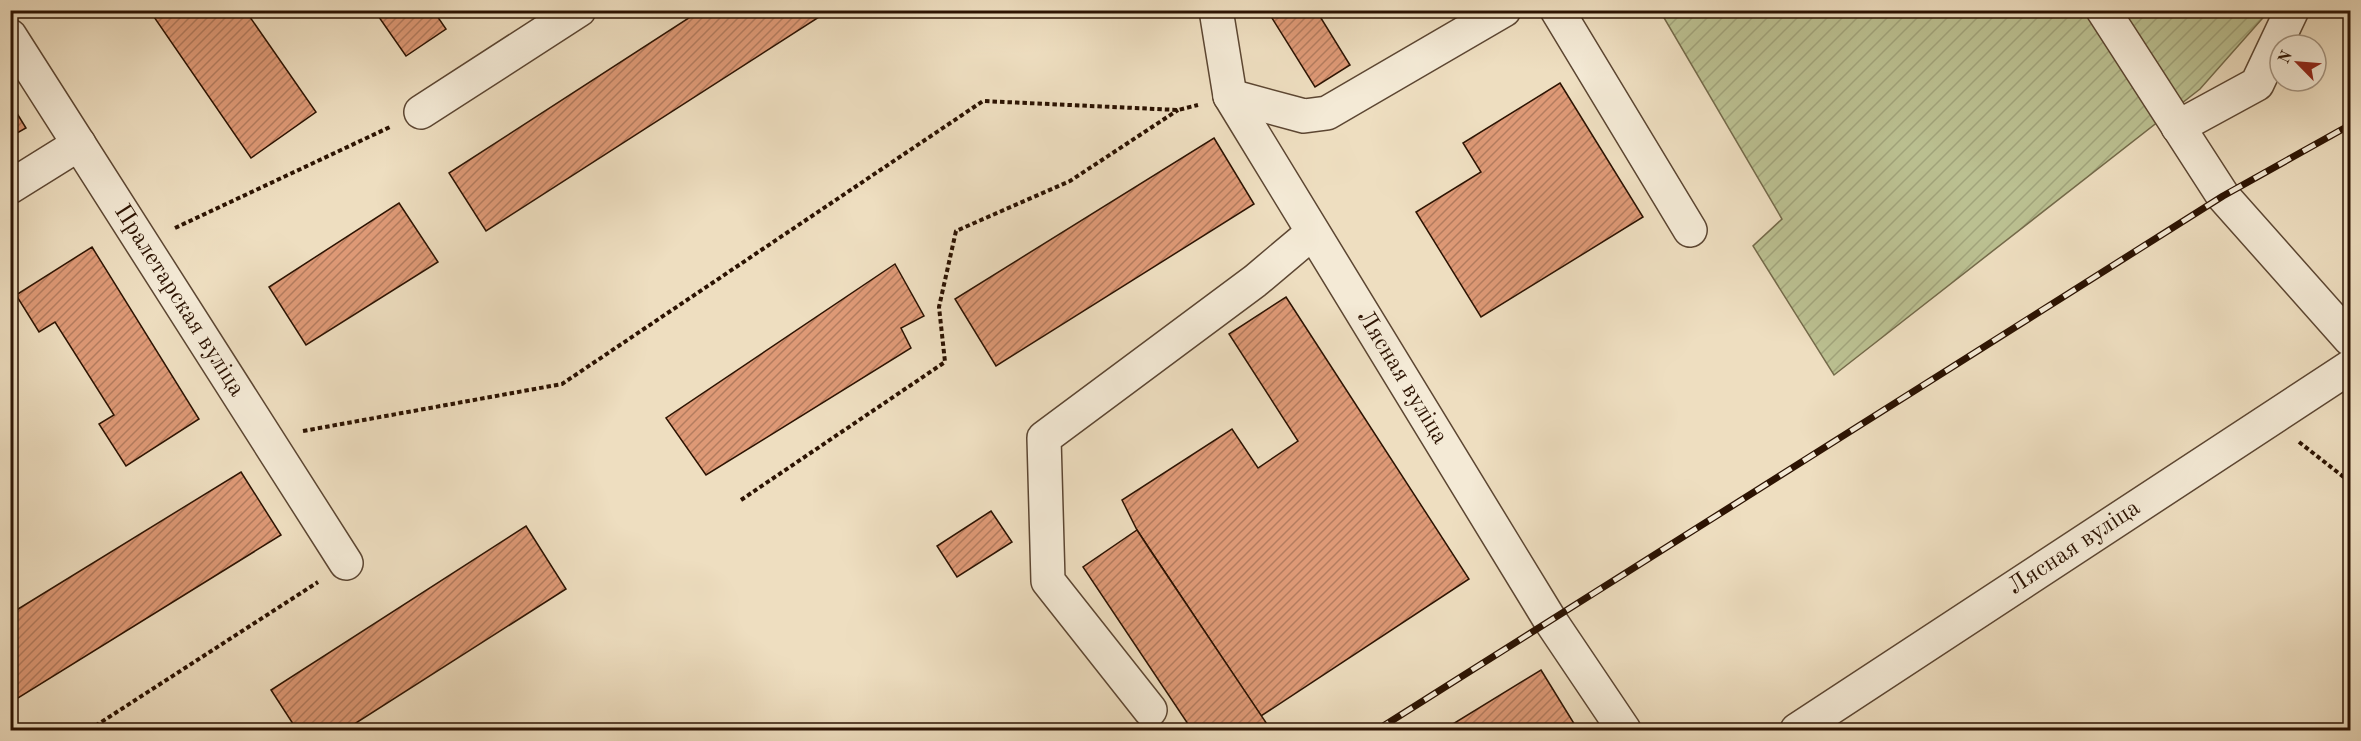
<svg xmlns="http://www.w3.org/2000/svg" width="2361" height="741" viewBox="0 0 2361 741" font-family="'Old Standard TT',serif">
<style>
.garden{fill:url(#garden-furrows);stroke:#746a4a;stroke-width:1.5}
.building{fill:url(#building-hatch);stroke:#2c1302;stroke-width:1.5}
.lines{fill:none;stroke-linecap:round;stroke-linejoin:round}
.minor-casing{stroke:#5c4632;stroke-width:36}
.path{stroke:#2c1302;stroke-width:4;stroke-dasharray:4.5 3;stroke-linecap:butt}
.minor{stroke:#f4ead6;stroke-width:33}
.rail-casing{stroke:#2c1302;stroke-width:7}
.rail{stroke:#f4ead6;stroke-width:4.5;stroke-dasharray:14;stroke-linecap:butt}
.labels{text-anchor:middle;dominant-baseline:central;stroke-width:5;stroke-linejoin:round;paint-order:stroke}
.street-label{font-size:24px;fill:#2c1302;stroke:#f4ead6}
</style>
<defs>
<pattern id="garden-furrows" width="10" height="10" patternUnits="userSpaceOnUse" patternTransform="scale(1.5)"><rect width="10" height="10" fill="#bbc091"/><path d="M-1 1l2-2M0 10L10 0M9 11l2-2" fill="none" stroke="#a1a47b"/></pattern>
<pattern id="building-hatch" width="6" height="6" patternUnits="userSpaceOnUse" patternTransform="scale(1.5)"><rect width="6" height="6" fill="#de9976"/><path d="M-1 1l2-2M0 6l6-6M5 7l2-2" fill="none" stroke="#b47c5f"/></pattern>
</defs>
<rect width="100%" height="100%" fill="#eedec0"/>
<filter id="stains"><feTurbulence type="fractalNoise" baseFrequency=".00333" numOctaves="4"/><feColorMatrix values="0 0 0 0 .2 0 0 0 0 .09 0 0 0 0 .02 0 0 0 .5 -.17"/></filter>
<radialGradient id="worn" r=".72"><stop offset=".6" stop-color="#630" stop-opacity="0"/><stop offset="1" stop-color="#630" stop-opacity=".3"/></radialGradient>
<polygon class="garden" points="1660,11 2269,11 2200,89 1834,375 1753,246 1782,219"/>
<g class="building">
<polygon points="164,10 245,10 316,112 251,158 154,17"/>
<polygon points="374,10 433,10 446,29 406,56"/>
<polygon points="701,10 830,10 486,231 449,173"/>
<polygon points="1267,10 1316,10 1350,65 1315,87"/>
<polygon points="1560,83 1643,217 1481,317 1416,212 1481,172 1463,143"/>
<polygon points="10,102 26,128 10,137"/>
<polygon points="1214,138 1254,204 996,366 955,299"/>
<polygon points="399,203 438,262 306,345 269,287"/>
<polygon points="92,247 199,419 126,466 99,424 114,415 55,322 39,332 16,295"/>
<polygon points="895,264 924,316 901,328 911,348 706,475 666,418"/>
<polygon points="1286,297 1469,579 1261,716 1137,530 1122,500 1232,429 1258,468 1298,441 1229,334"/>
<polygon points="241,472 281,535 10,703 10,614"/>
<polygon points="991,511 1012,542 957,577 937,546"/>
<polygon points="526,526 566,589 345,730 297,730 271,690"/>
<polygon points="1137,530 1150,550 1271,730 1192,730 1083,567"/>
<polygon points="1541,670 1578,730 1443,730"/>
</g>
<g class="lines">
<defs>
<g id="minor">
<path id="s1" d="M1216 10 1230 96 1550 620 1624 730"/>
<polyline points="1557,10 1690,230"/>
<polyline points="2103,10 2223,196 2350,339"/>
<path id="s2" d="M10 36 346 563"/>
<polyline points="1230,96 1304,116 1327,113 1504,10"/>
<polyline points="421,112 579,10"/>
<polyline points="2178,127 2257,84 2292,10"/>
<polyline points="10,187 79,144"/>
<polyline points="1150,710 1048,581 1044,438 1255,281 1312,233"/>
<path id="s3" d="M1797 730 2350 367"/>
</g>
</defs>
<use href="#minor" class="minor-casing"/>
<g class="path">
<polyline points="175,228 390,127"/>
<polyline points="303,431 562,384 983,101 1178,110 1198,105"/>
<polyline points="2299,442 2350,482"/>
<polyline points="741,500 945,362 939,307 956,231 1070,181 1178,110"/>
<polyline points="89,730 318,582"/>
</g>
<use href="#minor" class="minor"/>
<defs>
<polyline id="rail" points="1377,730 2223,196 2350,125"/>
</defs>
<use href="#rail" class="rail-casing"/>
<use href="#rail" class="rail"/>
</g>
<g class="labels">
<g class="street-label">
<text stroke="none"><textPath href="#s2" startOffset="314">Пралетарская вуліца</textPath></text>
<text stroke="none"><textPath href="#s1" startOffset="417">Лясная вуліца</textPath></text>
<text stroke="none"><textPath href="#s3" startOffset="332">Лясная вуліца</textPath></text>
</g>
</g>
<rect width="2361" height="741" fill="none" stroke="#eedec0" stroke-width="36"/>
<rect x="12" y="12" width="2337" height="717" fill="none" stroke="#2c1302" stroke-width="3"/>
<rect x="18" y="18" width="2325" height="705" fill="none" stroke="#2c1302" stroke-width="1.5"/>
<g transform="translate(2298 63) rotate(295)"><circle r="28" fill="#f4ead6" stroke="#a49481" stroke-width="1.5"/>
<path d="M0-4.5L10 22L0 15L-10 22Z" fill="#8f2418"/>
<text y="-9" font-size="16" font-weight="bold" text-anchor="middle" fill="#2c1302">N</text>
</g>
<rect width="100%" height="100%" filter="url(#stains)"/>
<rect width="100%" height="100%" fill="url(#worn)"/>
</svg>
